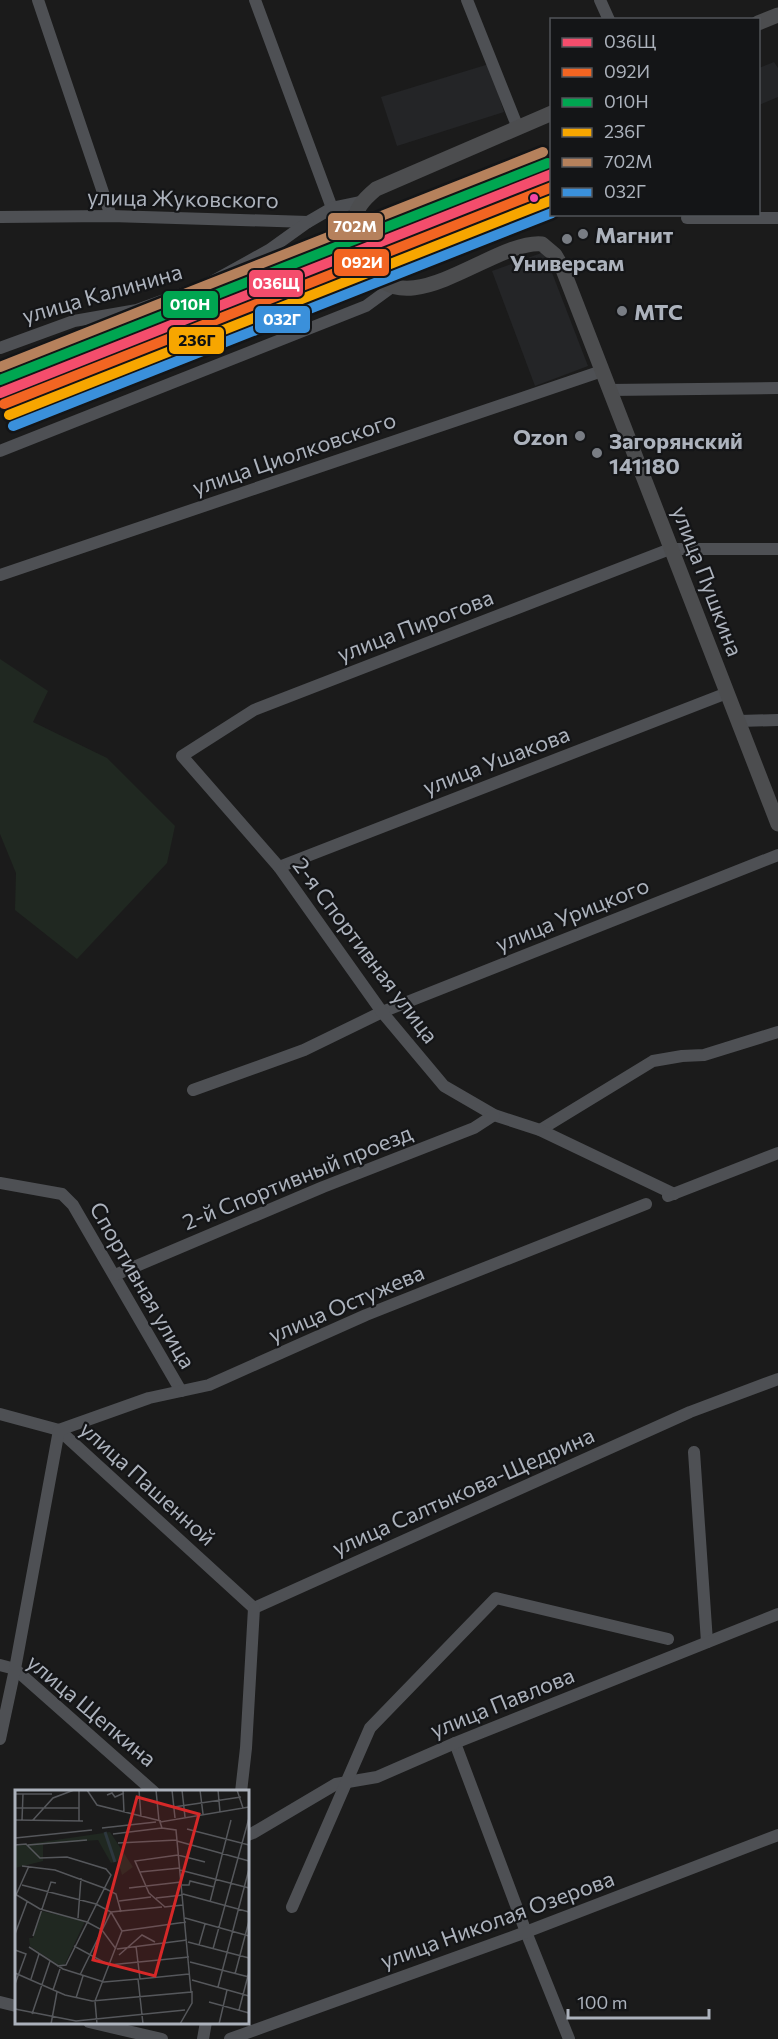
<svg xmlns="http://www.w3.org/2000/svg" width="778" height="2039" viewBox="0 0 778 2039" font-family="Commissioner,sans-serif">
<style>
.built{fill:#242527}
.green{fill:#202821}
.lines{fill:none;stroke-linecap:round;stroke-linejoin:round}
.minor{stroke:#4e5054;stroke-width:12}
.major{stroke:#4c4d4f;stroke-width:15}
.rail-1-casing{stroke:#141517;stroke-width:15}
.rail-2-casing{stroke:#141517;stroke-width:15}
.rail-3-casing{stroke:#141517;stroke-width:15}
.rail-4-casing{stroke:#141517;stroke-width:15}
.rail-5-casing{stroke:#141517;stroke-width:15}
.rail-6-casing{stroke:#141517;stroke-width:15}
.rail-1{stroke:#f44d6c;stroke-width:10}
.rail-2{stroke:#f26522;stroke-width:10}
.rail-3{stroke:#00a651;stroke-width:10}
.rail-4{stroke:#f7a600;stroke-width:10}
.rail-5{stroke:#b6815c;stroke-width:10}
.rail-6{stroke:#3a90db;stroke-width:10}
.bus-dot{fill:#f346a5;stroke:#141517;stroke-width:2}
.poi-dot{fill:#797d84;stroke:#141517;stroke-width:2}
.labels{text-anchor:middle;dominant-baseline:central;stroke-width:4.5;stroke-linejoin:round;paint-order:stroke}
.street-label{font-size:22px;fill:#acb2bc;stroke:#141517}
.poi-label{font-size:22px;font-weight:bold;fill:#acb2bc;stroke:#141517;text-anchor:start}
.inset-river{fill:none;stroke:#2d373e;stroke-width:3}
.inset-road{fill:none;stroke:#55575b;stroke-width:1.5}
.view{fill:#d62828;fill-opacity:0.15;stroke:#d62828;stroke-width:3}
.inset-edge{fill:none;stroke:#acb2bc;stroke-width:3}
.line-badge{stroke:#141517;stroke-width:2}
.badge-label{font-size:16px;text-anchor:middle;font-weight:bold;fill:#fff}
.pale-badge-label{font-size:16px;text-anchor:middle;font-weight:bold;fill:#111}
</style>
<rect width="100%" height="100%" fill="#1b1b1b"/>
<g class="built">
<polygon points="774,62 778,68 778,97 759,105 759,68"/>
<polygon points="489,64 504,112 397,146 381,97"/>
<polygon points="551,157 551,187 331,272 323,248 374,229 370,213 394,204 400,218"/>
<polygon points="544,252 588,366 535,386 492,271"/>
</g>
<polygon class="green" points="0,659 48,691 33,722 107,758 175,826 167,863 77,959 15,910 16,873 0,834"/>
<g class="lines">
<g class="minor">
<polyline points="38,0 111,216"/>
<polyline points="255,0 332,208"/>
<polyline points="467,0 518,128"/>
<polyline points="600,0 609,20"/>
<polyline points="0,217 111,216 308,222 332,208 361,202"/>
<polyline points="687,218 778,218"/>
<polyline points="0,348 74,321 137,310 206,285 269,250 308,222"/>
<polyline points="609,390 778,388"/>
<polyline points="0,451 366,306 392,287"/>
<polyline points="0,575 602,371"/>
<polyline points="739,721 778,720"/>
<polyline points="279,867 727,693"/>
<polyline points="193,1090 304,1050 382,1012 778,855"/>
<polyline points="540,1130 653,1061 682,1056 704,1055 778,1032"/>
<polyline points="0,1183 62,1194 73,1205 181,1391"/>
<polyline points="674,1194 540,1130 494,1115 444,1086 382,1012 279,867 182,756 254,710 670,549 778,549"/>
<polyline points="668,1196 778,1153"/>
<polyline points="115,1275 323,1187 474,1128 494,1115"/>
<polyline points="0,1414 59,1430 254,1608"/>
<polyline points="694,1452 707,1642"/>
<polyline points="254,1608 690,1412 778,1379"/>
<polyline points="0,1665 15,1669 154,1792"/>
<polyline points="0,1739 15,1669 59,1430 149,1398 209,1385 366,1315 646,1204"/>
<polyline points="455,1743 526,1932 569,2039"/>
<polyline points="241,1792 246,1748 254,1608"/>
<polyline points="248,1835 253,1833 336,1784 377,1777 455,1743 778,1614"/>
<polyline points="292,1907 370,1728 496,1598 668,1639"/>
<polyline points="0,2002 16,2006"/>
<polyline points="89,2022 162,2039"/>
<polyline points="203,2039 206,2022"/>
<polyline points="230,2039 526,1932 778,1835"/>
</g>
<g class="major">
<polyline points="758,23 778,15"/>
<path d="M552 113 376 189C363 200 354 209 355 227 357 239 363 252 368 262 401 332 494 239 542 244L555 255 562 267 778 824"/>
</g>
<defs>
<polyline id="rail-1" points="0,393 552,174"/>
<polyline id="rail-2" points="4,404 552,187"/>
<polyline id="rail-3" points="0,380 548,163"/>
<polyline id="rail-4" points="9,415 552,200"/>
<polyline id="rail-5" points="0,367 543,152"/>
<polyline id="rail-6" points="13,426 552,213"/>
</defs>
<use href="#rail-1" class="rail-1-casing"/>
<use href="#rail-2" class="rail-2-casing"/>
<use href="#rail-3" class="rail-3-casing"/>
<use href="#rail-4" class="rail-4-casing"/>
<use href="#rail-5" class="rail-5-casing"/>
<use href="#rail-6" class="rail-6-casing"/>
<use href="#rail-1" class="rail-1"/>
<use href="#rail-2" class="rail-2"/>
<use href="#rail-3" class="rail-3"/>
<use href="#rail-4" class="rail-4"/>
<use href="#rail-5" class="rail-5"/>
<use href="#rail-6" class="rail-6"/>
</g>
<circle class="bus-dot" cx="534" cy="198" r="5"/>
<g class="poi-dot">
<circle cx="583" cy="234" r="6"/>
<circle cx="567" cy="239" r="6"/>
<circle cx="622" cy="311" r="6"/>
<circle cx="580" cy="436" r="6"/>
<circle cx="597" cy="453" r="6"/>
</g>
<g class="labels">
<g class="street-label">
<text transform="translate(183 198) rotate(1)">улица Жуковского</text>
<text transform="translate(102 293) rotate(-16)">улица Калинина</text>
<text transform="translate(294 453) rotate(-19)">улица Циолковского</text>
<text transform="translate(708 581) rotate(69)">улица Пушкина</text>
<text transform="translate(415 625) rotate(-21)">улица Пирогова</text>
<text transform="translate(496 760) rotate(-21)">улица Ушакова</text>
<text transform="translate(572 914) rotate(-22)">улица Урицкого</text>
<text transform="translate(366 950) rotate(53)">2-я Спортивная улица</text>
<text transform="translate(297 1177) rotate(-22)">2-й Спортивный проезд</text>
<text transform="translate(143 1285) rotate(60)">Спортивная улица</text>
<text transform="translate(346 1303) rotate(-23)">улица Остужева</text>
<text transform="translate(148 1483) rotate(42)">улица Пашенной</text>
<text transform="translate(463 1491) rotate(-24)">улица Салтыкова-Щедрина</text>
<text transform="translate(502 1702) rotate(-22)">улица Павлова</text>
<text transform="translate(92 1710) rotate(40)">улица Щепкина</text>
<text transform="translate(497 1919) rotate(-20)">улица Николая Озерова</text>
</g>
<g class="poi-label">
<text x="595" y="234">Магнит</text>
<text x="567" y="262" text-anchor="middle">Универсам</text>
<text x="634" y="311">МТС</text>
<text x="568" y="436" text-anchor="end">Ozon</text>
<text x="609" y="440">Загорянский<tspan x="609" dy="25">141180</tspan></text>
</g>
</g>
<g transform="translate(15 1790)">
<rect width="234" height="234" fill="#1b1b1b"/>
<path d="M95 42 118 77 107 85 103 71 96 73 83 50 28 54V71L0 78V56ZM26 121 70 131 50 174 45 176 15 156 14 148H18Z" fill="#202821"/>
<path class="inset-river" d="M90 42 100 72"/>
<path class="inset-road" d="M64 0V31M72 0 82 15 146 31M108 0 109 22M124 0 126 27M141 0 144 31M157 0 160 28M167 0 170 27M185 0 188 24M203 0 205 22M222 0 228 18M0 4H37M92 5 97 3 100 7 109 3M159 17 226 7M0 18H64M0 30 68 31M7 30 8 4M18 30 38 8 59 0M87 38 141 32M172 39 234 55M98 44 147 38M0 48 77 40M162 51 234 71M103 53 162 50M0 55 11 54 25 68 52 67 91 79 96 85 51 175 42 176M13 55 72 50M7 76 40 80 89 98 101 104 106 122M165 80 234 98M125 82 165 78M7 95 81 114 96 122 107 141M167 95H174L175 91 199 97M114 98 166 92M0 104 25 119 72 132 87 140 101 159M168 104 234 122M1 105 14 76M141 108 168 105M104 111 136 107M195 112 216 30M149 117 168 115M150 117 134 103 120 71 163 65 190 72M63 128 66 88M170 128 234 146M107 141 171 132M0 144 12 112M18 146 36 92 41 93M173 152 234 168M184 155 190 134M59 156 94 175 174 167M121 156 125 189 174 184M14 157 48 179 89 192 123 189 128 234M102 159 172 150M198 159 234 28M0 160 11 164 0 194M104 165 127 145 140 152M175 172 234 187M0 183 50 205 77 211 176 202 161 40 147 38 145 32 234 17M220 184 234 131M65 185 96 122 147 117M16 189 24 164M177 190 234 206M203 197 234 79M38 200 45 179M61 208 68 186M194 212 234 223M0 219 61 231 170 220M224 220 234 182M17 224 35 171M36 234 42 202M82 234 80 211 107 141M165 234 177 213V201M204 234 212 200"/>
<path class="view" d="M122 7 184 24 140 186 78 170Z"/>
<rect width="234" height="234" class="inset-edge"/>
</g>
<g class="line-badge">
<rect x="327" y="212" width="57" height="29" rx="6" fill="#b6815c"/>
<rect x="333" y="248" width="57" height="29" rx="6" fill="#f26522"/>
<rect x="248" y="269" width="56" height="29" rx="6" fill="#f44d6c"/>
<rect x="162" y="290" width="57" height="29" rx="6" fill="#00a651"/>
<rect x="254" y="305" width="57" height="29" rx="6" fill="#3a90db"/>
<rect x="168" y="326" width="57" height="29" rx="6" fill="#f7a600"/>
</g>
<g class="badge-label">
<text x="355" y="232">702М</text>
<text x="362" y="268">092И</text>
<text x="276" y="289">036Щ</text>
<text x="190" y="310">010Н</text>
<text x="282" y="325">032Г</text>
</g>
<g class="pale-badge-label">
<text x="197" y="346">236Г</text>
</g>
<rect x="550" y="18" width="210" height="198" fill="#141517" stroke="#515459" stroke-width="1.5"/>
<rect x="562" y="38" width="30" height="9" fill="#f44d6c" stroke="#515459" stroke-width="1.5"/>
<text x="604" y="48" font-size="18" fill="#acb2bc">036Щ</text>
<rect x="562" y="68" width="30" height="9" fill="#f26522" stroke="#515459" stroke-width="1.5"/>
<text x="604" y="78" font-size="18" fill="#acb2bc">092И</text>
<rect x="562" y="98" width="30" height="9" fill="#00a651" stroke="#515459" stroke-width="1.5"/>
<text x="604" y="108" font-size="18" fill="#acb2bc">010Н</text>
<rect x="562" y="128" width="30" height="9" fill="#f7a600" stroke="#515459" stroke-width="1.5"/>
<text x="604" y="138" font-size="18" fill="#acb2bc">236Г</text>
<rect x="562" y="158" width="30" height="9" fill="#b6815c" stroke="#515459" stroke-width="1.5"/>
<text x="604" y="168" font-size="18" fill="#acb2bc">702М</text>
<rect x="562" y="188" width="30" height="9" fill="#3a90db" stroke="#515459" stroke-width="1.5"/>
<text x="604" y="198" font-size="18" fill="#acb2bc">032Г</text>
<path d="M568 2009v9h141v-9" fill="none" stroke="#acb2bc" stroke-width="3"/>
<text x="577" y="2009" font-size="18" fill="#acb2bc" stroke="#141517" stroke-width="4.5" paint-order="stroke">100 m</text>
</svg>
